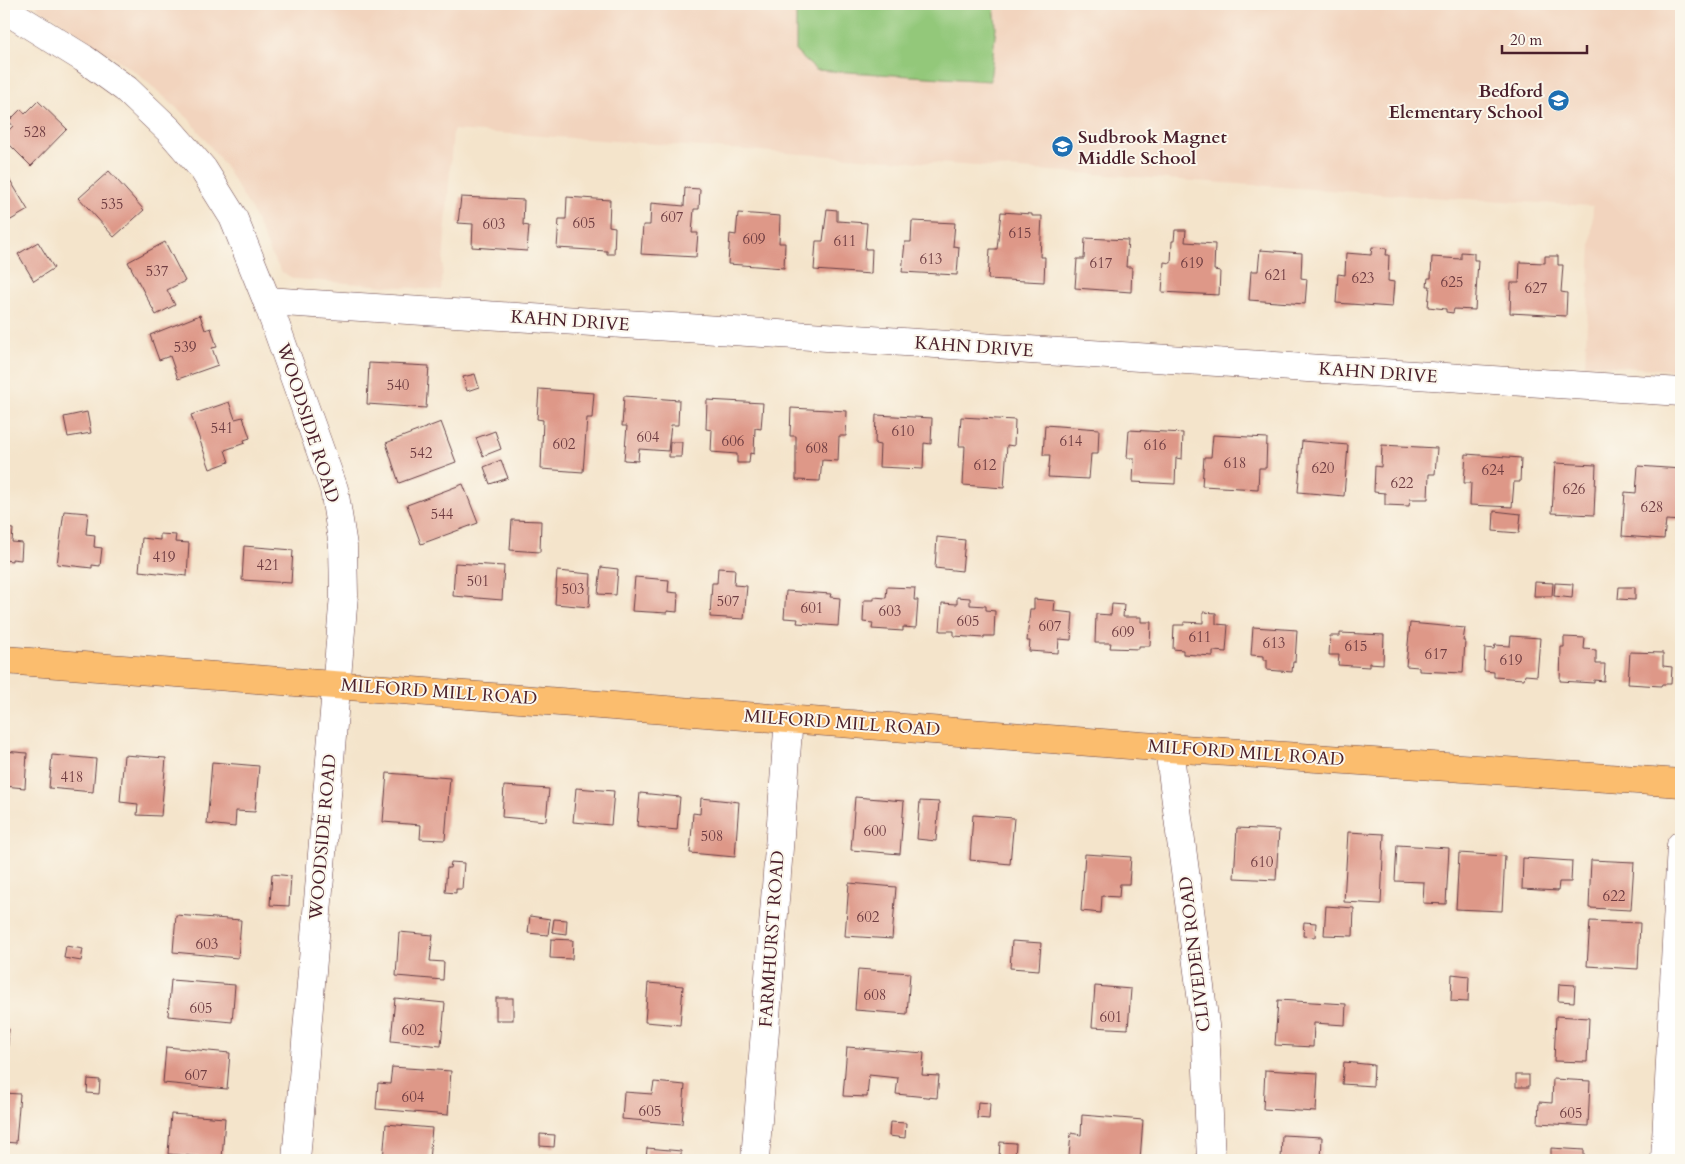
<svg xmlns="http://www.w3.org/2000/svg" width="1685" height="1164" viewBox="0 0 1685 1164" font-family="Cardo,serif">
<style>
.built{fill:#f2d4be}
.green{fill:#93c87a;stroke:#6e7452}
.building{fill:#de9888}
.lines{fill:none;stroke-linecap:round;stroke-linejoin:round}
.minor-casing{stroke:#643d43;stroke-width:29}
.major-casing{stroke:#643d43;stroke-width:29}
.minor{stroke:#fff;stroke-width:28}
.major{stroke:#fbbd6e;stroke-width:28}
.labels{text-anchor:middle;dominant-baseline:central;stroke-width:4;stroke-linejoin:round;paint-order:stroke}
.number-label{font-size:15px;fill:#6f3d42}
.poi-label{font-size:18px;font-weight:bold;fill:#4a1f2b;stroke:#fbf7ec;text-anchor:end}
.street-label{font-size:18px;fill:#4a1f2b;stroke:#fbf7ec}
</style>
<rect width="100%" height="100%" fill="#fbf7ec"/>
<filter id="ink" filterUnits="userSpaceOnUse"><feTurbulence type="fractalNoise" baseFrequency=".02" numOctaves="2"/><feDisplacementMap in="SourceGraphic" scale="10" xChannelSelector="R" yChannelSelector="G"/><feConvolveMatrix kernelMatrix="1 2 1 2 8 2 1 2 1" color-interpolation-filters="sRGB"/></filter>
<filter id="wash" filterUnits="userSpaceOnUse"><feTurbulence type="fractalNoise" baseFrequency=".0096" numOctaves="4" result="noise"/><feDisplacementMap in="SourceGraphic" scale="20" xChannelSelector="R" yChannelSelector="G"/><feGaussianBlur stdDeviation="1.12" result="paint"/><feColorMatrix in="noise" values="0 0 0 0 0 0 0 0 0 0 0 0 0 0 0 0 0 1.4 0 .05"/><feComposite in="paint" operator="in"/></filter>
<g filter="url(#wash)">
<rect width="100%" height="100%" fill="#f4e4cb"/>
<polygon class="built" points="36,4 1681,4 1681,371 1585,364 1593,206 1428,197 453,130 441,290 294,279 282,272 272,256 252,211 223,163 189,119 137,73 51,15 39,9"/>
<polygon class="green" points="796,4 994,4 996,27 990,81 816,70 796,52"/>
<g id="blocks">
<g class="building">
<polygon points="38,101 67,129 31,166 4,139 4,135 13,126 9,121 21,109 25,114"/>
<polygon points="4,170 28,210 9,221 4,213"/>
<polygon points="109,171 144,210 114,237 79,198"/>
<polygon points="685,188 700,189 699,209 694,209 692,233 698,233 696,257 641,254 643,225 650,225 651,203 684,206"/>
<polygon points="461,197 524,200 523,225 529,226 527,251 472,247 473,224 458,223"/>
<polygon points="567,197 610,200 609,226 615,227 614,254 607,254 607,251 557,248 559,219 566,219"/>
<polygon points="827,209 837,210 837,221 867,223 865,249 872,249 871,274 814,270 816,241 823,241"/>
<polygon points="1001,212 1032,214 1032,216 1042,216 1040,257 1045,257 1044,282 988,279 990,249 997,249"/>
<polygon points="738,213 780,216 779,243 785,243 784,268 728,264 730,234 736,235"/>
<polygon points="912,221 955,223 953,246 959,247 957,275 902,272 905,242 911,242"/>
<polygon points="1175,230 1186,230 1185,242 1215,244 1214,270 1220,271 1219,295 1162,292 1164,262 1171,263 1172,241 1174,241"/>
<polygon points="1085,238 1128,240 1126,267 1132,267 1131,292 1075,288 1077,259 1084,259"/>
<polygon points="38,242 54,268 34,281 18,254"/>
<polygon points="165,242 185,281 167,290 175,305 156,315 128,262"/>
<polygon points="1372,247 1387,248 1386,255 1389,255 1388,281 1394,282 1392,307 1336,303 1338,274 1345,275 1346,253 1371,255"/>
<polygon points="1260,250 1302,253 1301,278 1307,279 1305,304 1249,300 1251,271 1258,271"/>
<polygon points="1461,252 1474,253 1474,260 1478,260 1475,310 1454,309 1453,313 1446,312 1446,309 1428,307 1430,286 1427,286 1428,278 1431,278 1432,257 1461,259"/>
<polygon points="1545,256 1558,256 1558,265 1563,265 1561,292 1567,293 1566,316 1510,313 1511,283 1519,283 1520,262 1545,263"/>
<polygon points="200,315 205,330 211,328 217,347 212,348 218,365 178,379 170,356 159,360 150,335"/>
<polygon points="369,363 429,366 426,408 367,404"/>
<polygon points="475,374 479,387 467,391 463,377"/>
<polygon points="539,389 594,393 592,418 587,418 583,472 541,469 543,420 537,419"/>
<polygon points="624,396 679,400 678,425 671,425 668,451 639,449 638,461 624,460 627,426 622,426"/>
<polygon points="707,400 763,403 761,429 755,428 754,454 750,453 749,463 737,463 737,454 711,452 712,430 706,429"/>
<polygon points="229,402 235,419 243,417 250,438 244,440 245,443 225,450 229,462 210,469 191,415"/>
<polygon points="791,408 847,411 846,436 839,436 838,461 822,460 820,481 796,480 796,436 790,436"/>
<polygon points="87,412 91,433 68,437 64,417"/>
<polygon points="876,415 932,418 931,444 924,443 923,469 879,467 880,445 875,444"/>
<polygon points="961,417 1015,420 1014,446 1007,445 1004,488 963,485 965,446 959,446"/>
<polygon points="441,422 456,462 399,483 386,443"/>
<polygon points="1045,425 1099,429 1098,454 1091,454 1089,479 1048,477 1050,455 1043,455"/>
<polygon points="1129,430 1183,433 1182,459 1176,458 1175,484 1133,482 1134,458 1127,458"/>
<polygon points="495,431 501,449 483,456 476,438"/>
<polygon points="1213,435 1267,438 1266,468 1259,468 1258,489 1202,486 1204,457 1211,457"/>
<polygon points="1302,441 1348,445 1344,496 1298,492"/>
<polygon points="670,442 682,442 681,457 669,457"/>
<polygon points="1382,445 1437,448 1435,474 1429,474 1428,499 1410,499 1409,506 1385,505 1385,493 1374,492 1375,466 1381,467"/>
<polygon points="1466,454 1521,458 1520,482 1514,482 1512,507 1470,505 1471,483 1464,483"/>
<polygon points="501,460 508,478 490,484 484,467"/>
<polygon points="1555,463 1596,465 1594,515 1552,513"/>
<polygon points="1638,466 1681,469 1681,521 1666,520 1664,539 1622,536 1625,492 1636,493"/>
<polygon points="463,484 478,523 421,544 407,505"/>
<polygon points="64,511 88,513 86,534 95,535 94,547 102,548 100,566 92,565 92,568 57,564"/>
<polygon points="1494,511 1521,514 1519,533 1493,531"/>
<polygon points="512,520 541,521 540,552 510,550"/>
<polygon points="4,528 13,529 12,542 22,543 21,560 12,559 12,561 4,560"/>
<polygon points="160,534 176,535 175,542 189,543 187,576 139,571 142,538 160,540"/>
<polygon points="937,537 965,540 962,571 935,568"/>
<polygon points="244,546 293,550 291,583 242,580"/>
<polygon points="455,563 504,566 502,600 453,596"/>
<polygon points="601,567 618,569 616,595 598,594"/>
<polygon points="718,568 735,569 734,585 747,586 744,619 710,617 712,583 717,583"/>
<polygon points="557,571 591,574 589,607 555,604"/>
<polygon points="635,577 669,580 668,592 678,593 677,612 667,611 667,613 632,611"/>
<polygon points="1535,582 1553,583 1552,596 1534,596"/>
<polygon points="1555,583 1573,584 1572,598 1554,596"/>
<polygon points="887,587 915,588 914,600 918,600 916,628 903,627 903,631 872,629 873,623 863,622 864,600 874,600 874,597 886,598"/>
<polygon points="1619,587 1635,587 1635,600 1618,599"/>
<polygon points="786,591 831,594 830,597 840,598 838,626 797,623 798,619 784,618"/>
<polygon points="957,597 970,598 970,605 986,606 986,610 995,611 994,636 984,636 984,638 954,636 954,631 940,631 942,603 957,604"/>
<polygon points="1034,599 1055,601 1054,611 1073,613 1071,640 1059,639 1058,653 1029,651 1030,641 1027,641 1030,609 1034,609"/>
<polygon points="1112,604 1124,605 1123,617 1141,617 1141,622 1151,622 1150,646 1139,646 1139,649 1110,648 1111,643 1095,643 1096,614 1111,615"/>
<polygon points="1203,612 1216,613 1216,624 1228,625 1226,652 1213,651 1213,656 1183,654 1183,650 1173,649 1174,625 1184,625 1184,622 1203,623"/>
<polygon points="1410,623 1465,628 1463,641 1465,641 1463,673 1419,671 1419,667 1406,666"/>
<polygon points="1253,627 1297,630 1295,662 1293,662 1292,672 1267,670 1267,660 1264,660 1264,656 1251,655"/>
<polygon points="1340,633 1384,635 1383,664 1369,663 1369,667 1338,665 1339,655 1329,655 1330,636 1340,636"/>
<polygon points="1511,636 1540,638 1537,676 1525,675 1524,679 1494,677 1494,672 1484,671 1485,648 1494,649 1495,645 1510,646"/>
<polygon points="1564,637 1585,638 1584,649 1596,650 1596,664 1605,664 1604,681 1594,680 1594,683 1560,681 1561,647 1564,647"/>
<polygon points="1630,652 1663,653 1663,666 1672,667 1671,684 1662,684 1661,686 1628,684"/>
<polygon points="4,751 27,753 25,788 4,786"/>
<polygon points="52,755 96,759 93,792 49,788"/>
<polygon points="124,755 166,758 161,816 137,815 138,804 120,802"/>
<polygon points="212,762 259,766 255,812 236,811 235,827 207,824"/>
<polygon points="387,773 450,778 445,840 420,839 421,825 383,822"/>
<polygon points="504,786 549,789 546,821 502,817"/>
<polygon points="576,788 614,791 611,825 573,822"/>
<polygon points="640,793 680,797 677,830 637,826"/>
<polygon points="855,797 904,801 900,854 851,850"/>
<polygon points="701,798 739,802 735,857 690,853 693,813 700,814"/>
<polygon points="920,801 939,802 936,841 917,839"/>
<polygon points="973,815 1014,818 1010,864 970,860"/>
<polygon points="1237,828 1279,830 1276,880 1234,878"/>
<polygon points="1348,832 1384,834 1381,904 1344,902"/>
<polygon points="1397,845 1449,848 1446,904 1423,903 1424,882 1395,881"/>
<polygon points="1459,853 1505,856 1502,911 1456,909"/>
<polygon points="1085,854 1131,857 1129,884 1120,884 1119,897 1102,896 1101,913 1081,911"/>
<polygon points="1523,858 1572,861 1571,882 1559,882 1558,891 1522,889"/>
<polygon points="1591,860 1634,862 1631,910 1589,908"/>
<polygon points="451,862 464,863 462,889 456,889 456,893 445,892 447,868 450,868"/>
<polygon points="272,874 291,876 289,906 270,905"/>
<polygon points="849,883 896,887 892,939 845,936"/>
<polygon points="1326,906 1354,908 1353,936 1324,935"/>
<polygon points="176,915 241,920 238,958 173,952"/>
<polygon points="530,916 550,919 548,935 528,933"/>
<polygon points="554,919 567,920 566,934 552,932"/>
<polygon points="1590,921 1640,923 1638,969 1587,966"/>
<polygon points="1304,922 1316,923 1315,937 1303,936"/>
<polygon points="399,932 433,935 430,961 444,962 443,980 396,976"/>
<polygon points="551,939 573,940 572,959 550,958"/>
<polygon points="1012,941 1041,943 1039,970 1010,968"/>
<polygon points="66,946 83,949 81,961 64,958"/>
<polygon points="858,969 910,973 907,1014 855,1010"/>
<polygon points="1452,974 1469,976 1468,1002 1451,1001"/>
<polygon points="171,980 235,985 232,1022 168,1016"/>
<polygon points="648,983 683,986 680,1025 645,1022"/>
<polygon points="1559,984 1575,985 1574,1002 1558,1001"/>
<polygon points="1095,986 1131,989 1128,1029 1092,1027"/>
<polygon points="395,998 445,1003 441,1046 391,1041"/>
<rect x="496" y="998" width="17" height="22"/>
<polygon points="1278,1000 1346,1004 1345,1025 1314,1023 1313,1047 1275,1045"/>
<polygon points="1556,1016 1589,1018 1587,1062 1554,1061"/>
<polygon points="4,1029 9,1029 6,1071 4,1071"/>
<polygon points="166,1047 230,1053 227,1089 163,1083"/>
<polygon points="847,1047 924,1053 922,1075 939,1076 937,1098 896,1094 898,1078 869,1075 867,1097 843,1096"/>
<polygon points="1344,1062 1374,1065 1373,1086 1342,1084"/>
<polygon points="392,1067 451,1071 448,1115 376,1109 378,1083 390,1084"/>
<polygon points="1265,1070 1318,1073 1316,1112 1263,1109"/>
<rect x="1516" y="1075" width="13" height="12"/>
<polygon points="88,1079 100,1080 99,1094 87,1093"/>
<polygon points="1553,1079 1590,1081 1588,1126 1538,1123 1539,1102 1552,1103"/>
<polygon points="654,1082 685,1085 682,1124 622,1119 624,1092 652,1094"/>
<polygon points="4,1093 20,1094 16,1143 4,1142"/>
<polygon points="978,1102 990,1103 989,1119 977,1118"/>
<polygon points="171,1114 225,1118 222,1159 168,1154"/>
<polygon points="1082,1115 1143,1120 1140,1160 1069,1156 1071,1133 1081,1135"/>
<polygon points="890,1122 906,1123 905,1138 889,1136"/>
<polygon points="386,1124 432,1128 429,1160 383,1160"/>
<polygon points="540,1134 555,1135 554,1147 540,1146"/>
<polygon points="1282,1135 1322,1137 1321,1160 1281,1160"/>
<polygon points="1000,1142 1016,1143 1015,1158 999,1157"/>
<polygon points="647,1148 681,1151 681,1160 646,1160"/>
<polygon points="1551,1148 1584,1150 1584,1160 1551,1160"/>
<polygon points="817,1157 848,1159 847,1160 817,1160"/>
</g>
</g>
</g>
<g filter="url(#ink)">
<use href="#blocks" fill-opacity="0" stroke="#643d43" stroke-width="1"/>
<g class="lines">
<defs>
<g id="minor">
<polyline points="4,9 83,58 126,89 170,131 203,169 233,217 267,301 334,489 343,546 344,595 296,1160"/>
<polyline points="267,301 1681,392"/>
<polyline points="1169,748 1205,1025 1211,1160"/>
<polyline points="755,1160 789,718"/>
<polyline points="1665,1160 1681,845"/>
</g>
<polyline id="major" points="4,660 1169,748 1681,783"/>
</defs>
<use href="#minor" class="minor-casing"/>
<use href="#major" class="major-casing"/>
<use href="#minor" class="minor"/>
<use href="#major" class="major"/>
</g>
</g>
<defs>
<symbol id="school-disc" viewBox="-11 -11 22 22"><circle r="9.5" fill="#1f6fb2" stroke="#fbf7ec"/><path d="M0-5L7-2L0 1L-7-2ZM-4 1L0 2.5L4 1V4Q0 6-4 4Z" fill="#fff"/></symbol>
</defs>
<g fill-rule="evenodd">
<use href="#school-disc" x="1546" y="88" width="25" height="25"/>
<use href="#school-disc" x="1050" y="134" width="25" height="25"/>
</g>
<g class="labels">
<g class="number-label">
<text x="35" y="132">528</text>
<text x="112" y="204">535</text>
<text x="672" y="217">607</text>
<text x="584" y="223">605</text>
<text x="494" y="224">603</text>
<text x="1020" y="233">615</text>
<text x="754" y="239">609</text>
<text x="845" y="241">611</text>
<text x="931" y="259">613</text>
<text x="1101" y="263">617</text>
<text x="1192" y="263">619</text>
<text x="157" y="271">537</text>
<text x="1276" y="275">621</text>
<text x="1363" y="278">623</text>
<text x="1452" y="282">625</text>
<text x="1536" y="288">627</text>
<text x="185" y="347">539</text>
<text x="398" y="385">540</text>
<text x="222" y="428">541</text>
<text x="903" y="431">610</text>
<text x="648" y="437">604</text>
<text x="733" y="441">606</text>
<text x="1071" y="441">614</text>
<text x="564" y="444">602</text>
<text x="1155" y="445">616</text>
<text x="817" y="448">608</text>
<text x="421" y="453">542</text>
<text x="1235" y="463">618</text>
<text x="985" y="465">612</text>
<text x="1323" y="468">620</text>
<text x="1493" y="470">624</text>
<text x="1402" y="483">622</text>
<text x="1574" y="489">626</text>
<text x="1652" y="507">628</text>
<text x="442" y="514">544</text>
<text x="164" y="557">419</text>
<text x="268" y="565">421</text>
<text x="478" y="581">501</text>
<text x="573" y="589">503</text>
<text x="728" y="601">507</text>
<text x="812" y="608">601</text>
<text x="890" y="611">603</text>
<text x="968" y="621">605</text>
<text x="1050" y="626">607</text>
<text x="1123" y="632">609</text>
<text x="1200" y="637">611</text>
<text x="1274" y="643">613</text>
<text x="1356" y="646">615</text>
<text x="1436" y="654">617</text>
<text x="1511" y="660">619</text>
<text x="72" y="777">418</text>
<text x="875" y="831">600</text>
<text x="712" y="836">508</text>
<text x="1262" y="862">610</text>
<text x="1614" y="896">622</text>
<text x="868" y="917">602</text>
<text x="207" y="944">603</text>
<text x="875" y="995">608</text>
<text x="201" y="1008">605</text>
<text x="1111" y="1017">601</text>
<text x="413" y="1030">602</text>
<text x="196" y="1075">607</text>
<text x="413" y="1097">604</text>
<text x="650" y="1111">605</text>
<text x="1571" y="1113">605</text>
</g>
<g class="poi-label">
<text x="1543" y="91">Bedford<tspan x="1543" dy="21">Elementary School</tspan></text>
<text x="1078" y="137" text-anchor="start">Sudbrook Magnet<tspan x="1078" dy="21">Middle School</tspan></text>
</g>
<g class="street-label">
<text transform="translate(570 321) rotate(4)">KAHN DRIVE</text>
<text transform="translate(974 347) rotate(4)">KAHN DRIVE</text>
<text transform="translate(1378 373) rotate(4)">KAHN DRIVE</text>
<text transform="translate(308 423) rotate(72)">WOODSIDE ROAD</text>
<text transform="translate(439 692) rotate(4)">MILFORD MILL ROAD</text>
<text transform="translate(842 723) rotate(4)">MILFORD MILL ROAD</text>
<text transform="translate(1246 753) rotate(4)">MILFORD MILL ROAD</text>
<text transform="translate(323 837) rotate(-85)">WOODSIDE ROAD</text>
<text transform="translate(772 939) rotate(-86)">FARMHURST ROAD</text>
<text transform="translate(1195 954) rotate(-97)">CLIVEDEN ROAD</text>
</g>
</g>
<rect width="1685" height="1164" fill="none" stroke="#fbf7ec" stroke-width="20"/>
<path d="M1502 45v8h85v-8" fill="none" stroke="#4a1f2b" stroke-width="2.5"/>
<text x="1510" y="45" font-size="15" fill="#4a1f2b" stroke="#fbf7ec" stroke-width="4" paint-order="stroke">20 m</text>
</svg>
